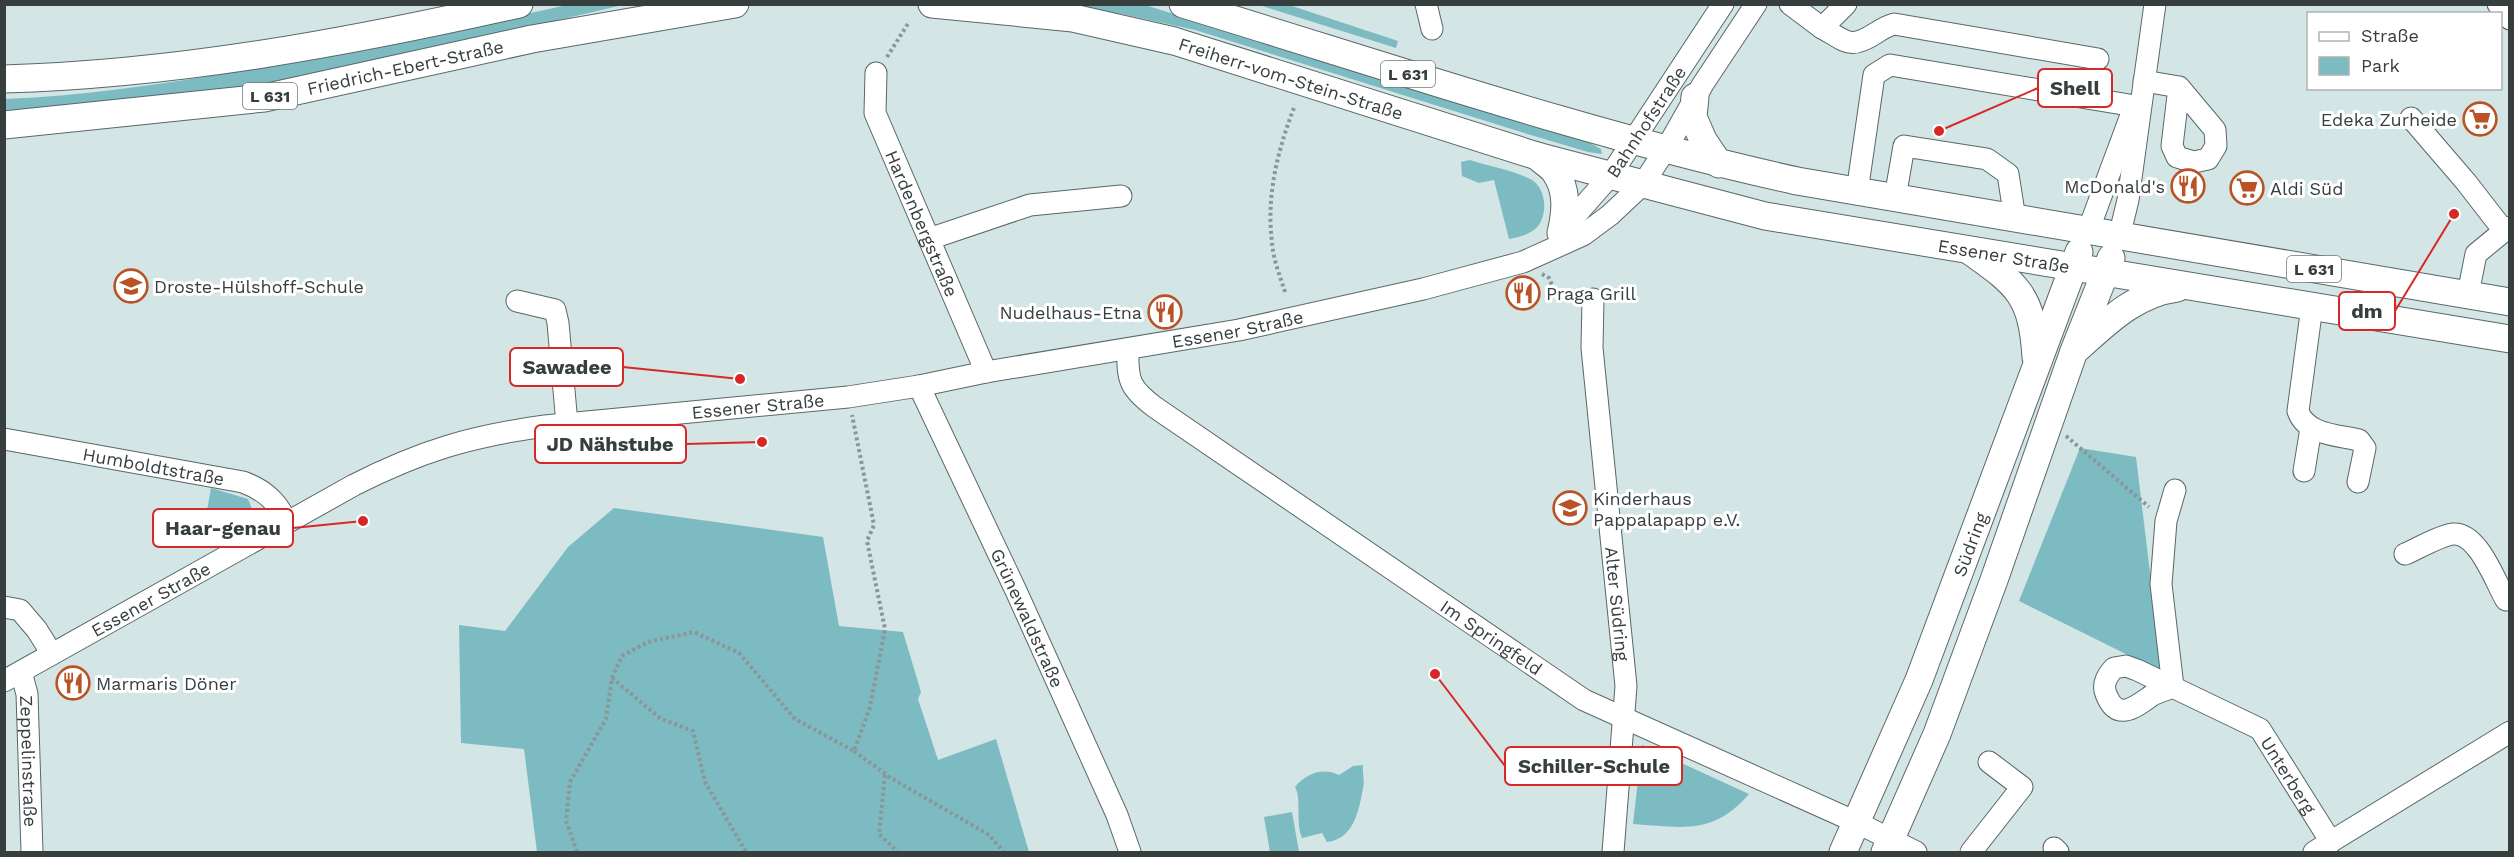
<svg xmlns="http://www.w3.org/2000/svg" width="2514" height="857" viewBox="0 0 2514 857" font-family="'Work Sans',sans-serif">
<style>
.green{fill:#7cbbc1}
.lines{fill:none;stroke-linecap:round;stroke-linejoin:round}
.minor-casing{stroke:#596769;stroke-width:23}
.major-casing{stroke:#596769;stroke-width:29}
.path{stroke:#8a9697;stroke-width:4;stroke-dasharray:3 3;stroke-linecap:butt}
.minor{stroke:#fff;stroke-width:21}
.major{stroke:#fff;stroke-width:27}
.labels{text-anchor:middle;dominant-baseline:central;stroke-width:6;stroke-linejoin:round;paint-order:stroke}
.shield{fill:#fff;stroke:#737878;stroke-width:1.5}
.shield-label{font-size:16px;font-weight:bold;fill:#373e3e}
.street-label{font-size:18px;fill:#373e3e;stroke:#fff}
.poi-label{font-size:18px;fill:#373e3e;stroke:#fff;text-anchor:start}
.leader{fill:none;stroke:#d62828;stroke-width:2}
.callout-dot{fill:#d62828;stroke:#fff;stroke-width:2}
.callout{fill:#fff;stroke:#d62828;stroke-width:2}
.callout-label{font-size:20px;text-anchor:middle;font-weight:bold;fill:#373e3e}
</style>
<rect width="100%" height="100%" fill="#d4e5e6"/>
<g class="green">
<path d="M567 5H623L287 83 5 115 4 99C84 96 162 84 240 71 350 52 458 29 567 5Z"/>
<polygon points="1065,5 1145,5 1590,143 1601,149 1602,154 1588,152 1521,132 1195,30 1122,14"/>
<polygon points="1259,5 1289,5 1398,41 1396,48"/>
<path d="M1470 160C1488 166 1516 171 1532 180 1546 189 1548 213 1538 226 1531 235 1518 237 1509 239L1494 180 1479 183 1462 176 1461 162Z"/>
<polygon points="2080,448 2136,457 2162,672 2019,601"/>
<polygon points="211,488 248,499 252,509 202,539"/>
<polygon points="614,508 823,537 839,626 903,632 921,692 918,699 938,760 996,739 1029,852 537,852 524,749 461,743 459,625 505,631 568,547"/>
<path d="M1642 745 1749 794C1713 836 1682 827 1633 824Z"/>
<path d="M1363 765C1362 772 1365 781 1363 788 1359 810 1354 839 1327 842L1322 833 1302 838C1295 820 1302 799 1295 787 1306 774 1322 767 1339 775L1353 766Z"/>
<polygon points="1292,812 1299,852 1270,852 1264,817"/>
</g>
<g class="lines">
<defs>
<g id="minor">
<polyline points="1426,4 1432,29"/>
<polyline points="1790,4 1822,28 1846,4"/>
<polyline points="2498,4 2510,19"/>
<path d="M1822 28C1848 42 1849 50 1876 33 1882 29 1887 26 1894 24L2098 59"/>
<path id="s1" d="M876 73 875 113 986 372"/>
<polyline points="2144,81 2179,87 2215,130 2216,146 2208,159 2194,162 2177,157 2172,146 2179,87"/>
<polyline points="2411,118 2466,182 2504,231 2510,227"/>
<polyline points="1857,192 1874,75 1890,65 2135,106"/>
<polyline points="1895,198 1904,146 1987,159 2008,174 2015,219"/>
<polyline points="2088,231 2130,118"/>
<path id="s2" d="M1560 233 1610 176 1723 4"/>
<polyline points="2119,237 2128,200 2155,4"/>
<polyline points="929,239 1030,205 1121,196"/>
<polyline points="2468,294 2476,254 2504,231"/>
<path id="s3" d="M1593 299 1592 348 1626 686 1613 852"/>
<polyline points="517,301 555,310 558,323 567,424"/>
<path d="M2312 306 2298 411C2306 435 2338 435 2359 440L2365 448 2358 482"/>
<path id="s4" d="M1128 349C1127 381 1130 389 1156 408L1584 700 1858 823 1916 852"/>
<path id="s5" d="M919 386 1017 593 1117 815 1130 852"/>
<path id="s6" d="M4 439 243 482C264 490 277 501 286 521"/>
<polyline points="2304,471 2311,428"/>
<path d="M2405 554C2417 549 2441 535 2453 534 2478 532 2495 581 2506 600L2510 598"/>
<polyline points="4,607 20,610 37,630 52,654"/>
<path id="s7" d="M21 672 27 694 32 852"/>
<path id="s8" d="M4 681 354 485C421 451 471 436 545 426L848 397 919 386 986 372 1239 330 1423 289 1523 262 1583 235 1610 215 1643 184 1669 144 1703 84 1756 4"/>
<path id="s9" d="M2173 687C2166 690 2157 692 2151 696 2134 708 2117 722 2106 694 2102 684 2107 676 2114 668L2126 666 2137 670 2260 729 2331 842"/>
<polyline points="2173,687 2161,584 2166,521 2175,490"/>
<polyline points="2054,848 2058,852"/>
<polyline points="1971,852 2022,787 1989,762"/>
<polyline points="2314,852 2510,732"/>
</g>
<g id="major">
<path id="s10" d="M932 4 1073 18 1174 41 1537 156 1765 216 2510 339"/>
<path d="M1183 4C1387 66 1589 135 1797 181L2510 302"/>
<path d="M4 79C178 74 350 42 519 4"/>
<polyline points="1695,97 1693,117 1703,140 1719,164"/>
<path id="s11" d="M4 125 264 98 532 39 735 4"/>
<path d="M1537 156C1542 161 1551 166 1555 172 1568 190 1566 212 1561 233"/>
<path d="M1970 251C2018 285 2032 295 2036 357"/>
<path d="M2078 348C2107 322 2136 293 2177 288"/>
<path id="s12" d="M1843 852 1919 680 2079 252"/>
<polyline points="1885,852 1937,734 1994,580 2074,351 2111,258"/>
</g>
</defs>
<use href="#minor" class="minor-casing"/>
<use href="#major" class="major-casing"/>
<g class="path">
<polyline points="887,57 909,22"/>
<polyline points="1542,274 1549,278 1557,297 1575,298"/>
<path d="M1285 292C1280 276 1273 259 1272 242 1266 195 1278 149 1295 105"/>
<polyline points="2066,436 2149,507"/>
<polyline points="612,678 622,656 648,642 694,632 739,653 795,719 854,751 870,707 885,629 867,541 874,525 852,415"/>
<polyline points="854,751 891,778 989,835 1004,852"/>
<polyline points="885,775 879,834 898,852"/>
<polyline points="577,852 566,820 570,782 606,719 612,678 661,719 693,731 705,782 746,852"/>
</g>
<use href="#minor" class="minor"/>
<use href="#major" class="major"/>
</g>
<defs>
<symbol id="supermarket-ring" viewBox="-11 -11 22 22"><circle r="9.5" fill="#fff" stroke="#b95325" stroke-width="1.5"/><path d="M-6-5.5h2.5l.6 2H6L4.5 2H-2.5L-4.4-4H-6ZM-1.5 3.2a1.3 1.3 0 1 0 .1 0ZM3 3.2a1.3 1.3 0 1 0 .1 0Z" fill="#b95325"/></symbol>
<symbol id="restaurant-ring" viewBox="-11 -11 22 22"><circle r="9.5" fill="#fff" stroke="#b95325" stroke-width="1.5"/><path d="M-5-6h1v4h1v-4h1v4h1v-4h1v5L-1.5 .5V6h-2V.5L-5-1ZM5-6V6H3V1.5H1.5Q1.5-4 5-6Z" fill="#b95325"/></symbol>
<symbol id="school-ring" viewBox="-11 -11 22 22"><circle r="9.5" fill="#fff" stroke="#b95325" stroke-width="1.5"/><path d="M0-5L7-2L0 1L-7-2ZM-4 1L0 2.5L4 1V4Q0 6-4 4Z" fill="#b95325"/></symbol>
</defs>
<g fill-rule="evenodd">
<use href="#supermarket-ring" x="2461" y="100" width="38" height="38"/>
<use href="#restaurant-ring" x="2169" y="167" width="38" height="38"/>
<use href="#supermarket-ring" x="2228" y="169" width="38" height="38"/>
<use href="#school-ring" x="112" y="267" width="38" height="38"/>
<use href="#restaurant-ring" x="1504" y="274" width="38" height="38"/>
<use href="#restaurant-ring" x="1146" y="293" width="38" height="38"/>
<use href="#school-ring" x="1551" y="489" width="38" height="38"/>
<use href="#restaurant-ring" x="54" y="664" width="38" height="38"/>
</g>
<g class="labels">
<g class="shield">
<rect x="1381" y="61" width="54" height="26" rx="4.5"/>
<rect x="243" y="83" width="54" height="26" rx="4.5"/>
<rect x="2287" y="256" width="54" height="26" rx="4.5"/>
</g>
<g class="shield-label">
<text x="1408" y="74">L 631</text>
<text x="270" y="96">L 631</text>
<text x="2314" y="269">L 631</text>
</g>
<g class="street-label">
<text stroke="none"><textPath href="#s11" startOffset="406">Friedrich-Ebert-Straße</textPath></text>
<text stroke="none"><textPath href="#s10" startOffset="368">Freiherr-vom-Stein-Straße</textPath></text>
<text stroke="none"><textPath href="#s2" startOffset="141">Bahnhofstraße</textPath></text>
<text stroke="none"><textPath href="#s1" startOffset="160">Hardenbergstraße</textPath></text>
<text stroke="none"><textPath href="#s10" startOffset="1104">Essener Straße</textPath></text>
<text stroke="none"><textPath href="#s8" startOffset="1302">Essener Straße</textPath></text>
<text stroke="none"><textPath href="#s8" startOffset="816">Essener Straße</textPath></text>
<text stroke="none"><textPath href="#s6" startOffset="152">Humboldtstraße</textPath></text>
<text stroke="none"><textPath href="#s12" startOffset="333">Südring</textPath></text>
<text stroke="none"><textPath href="#s8" startOffset="168">Essener Straße</textPath></text>
<text stroke="none"><textPath href="#s3" startOffset="306">Alter Südring</textPath></text>
<text stroke="none"><textPath href="#s5" startOffset="256">Grünewaldstraße</textPath></text>
<text stroke="none"><textPath href="#s4" startOffset="476">Im Springfeld</textPath></text>
<text stroke="none"><textPath href="#s7" startOffset="90">Zeppelinstraße</textPath></text>
<text stroke="none"><textPath href="#s9" startOffset="324">Unterberg</textPath></text>
</g>
<g class="poi-label">
<text x="2457" y="119" text-anchor="end">Edeka Zurheide</text>
<text x="2165" y="186" text-anchor="end">McDonald's</text>
<text x="2270" y="188">Aldi Süd</text>
<text x="154" y="286">Droste-Hülshoff-Schule</text>
<text x="1546" y="293">Praga Grill</text>
<text x="1142" y="312" text-anchor="end">Nudelhaus-Etna</text>
<text x="1593" y="498">Kinderhaus<tspan x="1593" dy="21">Pappalapapp e.V.</tspan></text>
<text x="96" y="683">Marmaris Döner</text>
</g>
</g>
<path class="leader" d="M1939 131L2038 88M2454 214L2395 311M740 379L623 367M762 442L686 444M363 521L293 528M1435 674L1505 766"/>
<g class="callout-dot">
<circle cx="1939" cy="131" r="6"/>
<circle cx="2454" cy="214" r="6"/>
<circle cx="740" cy="379" r="6"/>
<circle cx="762" cy="442" r="6"/>
<circle cx="363" cy="521" r="6"/>
<circle cx="1435" cy="674" r="6"/>
</g>
<g class="callout">
<rect x="2038" y="69" width="74" height="38" rx="6"/>
<rect x="2339" y="292" width="56" height="38" rx="6"/>
<rect x="510" y="348" width="113" height="38" rx="6"/>
<rect x="535" y="425" width="151" height="38" rx="6"/>
<rect x="153" y="509" width="140" height="38" rx="6"/>
<rect x="1505" y="747" width="177" height="38" rx="6"/>
</g>
<g class="callout-label">
<text x="2075" y="95">Shell</text>
<text x="2367" y="318">dm</text>
<text x="567" y="374">Sawadee</text>
<text x="610" y="451">JD Nähstube</text>
<text x="223" y="535">Haar-genau</text>
<text x="1594" y="773">Schiller-Schule</text>
</g>
<rect width="2514" height="857" fill="none" stroke="#373e3e" stroke-width="12"/>
<rect x="2307" y="12" width="195" height="78" fill="#ffffff" stroke="#afb2b2" stroke-width="1.5"/>
<rect x="2319" y="32" width="30" height="9" fill="#ffffff" stroke="#afb2b2" stroke-width="1.5"/>
<text x="2361" y="42" font-size="18" fill="#373e3e">Straße</text>
<rect x="2319" y="57" width="30" height="18" fill="#7cbbc1" stroke="#afb2b2" stroke-width="1.5"/>
<text x="2361" y="72" font-size="18" fill="#373e3e">Park</text>
</svg>
